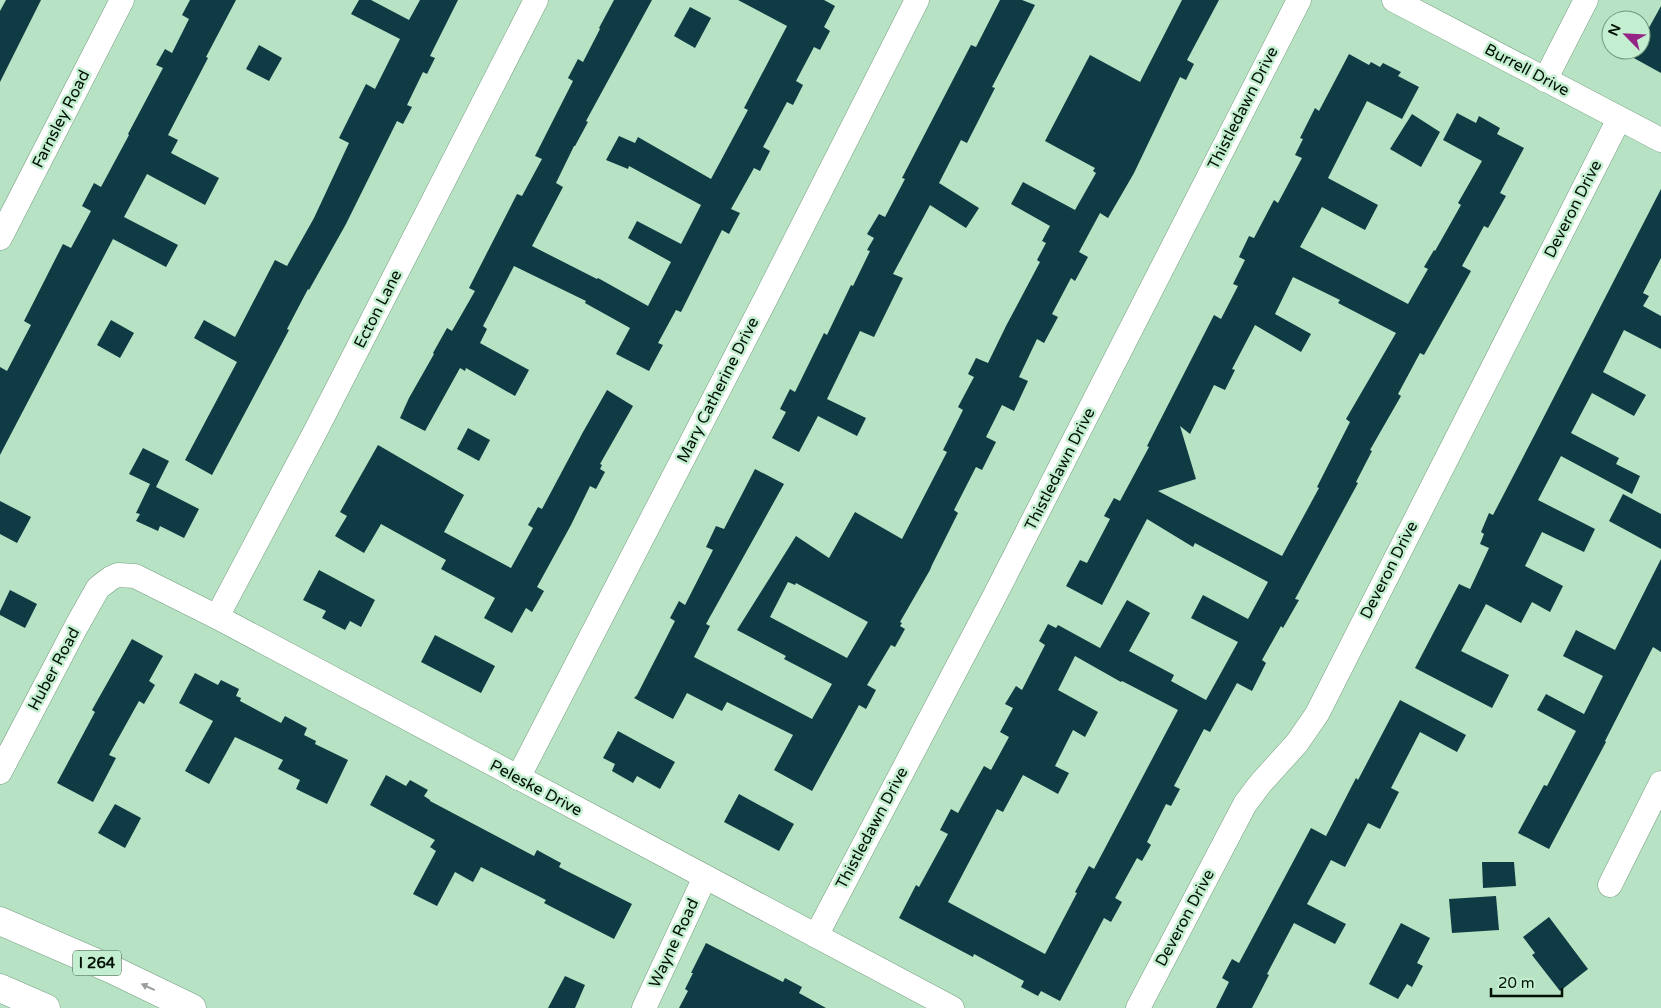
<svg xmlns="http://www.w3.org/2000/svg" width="1661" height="1008" viewBox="0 0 1661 1008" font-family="'Varela Round',sans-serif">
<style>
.building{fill:#0e3b44;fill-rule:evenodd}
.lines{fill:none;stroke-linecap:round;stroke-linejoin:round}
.street-casing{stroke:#749e81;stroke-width:25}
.highway-casing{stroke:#749e81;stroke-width:29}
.street{stroke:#fff;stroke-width:24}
.highway{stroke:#fff;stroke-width:28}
.oneway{fill:#9a9f9b}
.labels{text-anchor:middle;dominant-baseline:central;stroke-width:5;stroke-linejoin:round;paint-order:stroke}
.shield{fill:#c3efd0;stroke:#3c5343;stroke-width:1}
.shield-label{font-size:15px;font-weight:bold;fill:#021006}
.street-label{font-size:16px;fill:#021006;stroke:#c3efd0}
</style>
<rect width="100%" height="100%" fill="#b7e2c3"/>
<g class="building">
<polygon points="6,0 41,0 0,82 0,11"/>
<polygon points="190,0 236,0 206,57 208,58 168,135 178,140 171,153 219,178 205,205 147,174 124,217 178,245 166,267 113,239 0,455 0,367 7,371 31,325 24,321 63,244 71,248 91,211 82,206 94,183 101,187 129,135 128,134 163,68 156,65 165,49 172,53 189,19 182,15"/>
<polygon points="359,0 371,0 409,20 420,0 458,0 430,56 435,58 427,74 423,72 407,105 412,107 403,124 397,121 346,224 309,290 308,289 287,329 289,330 212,475 185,460 237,362 194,338 204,320 235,337 275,260 287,266 314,218 349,143 339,138 366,84 375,89 400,39 351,14"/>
<polygon points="614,0 652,0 586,121 588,122 575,146 574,146 556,183 563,187 532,246 597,279 598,278 648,306 671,262 628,238 637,221 681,244 701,205 629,166 628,169 606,160 619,136 635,143 638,137 711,179 748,110 744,108 787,26 738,0 824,0 835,6 824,27 830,31 820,50 814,47 796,81 803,85 793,105 787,102 763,147 770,151 760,171 754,168 731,209 740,213 729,234 722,230 681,312 676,310 658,343 663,345 649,371 616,354 630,328 585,303 586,301 514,266 483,326 487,329 480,343 529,370 515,396 466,368 465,371 460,368 425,431 400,418 409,398 434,354 433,353 447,328 452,331 475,291 469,288 517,194 522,196 542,159 535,156 573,81 568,78 578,59 583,62 600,29 599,28"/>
<polygon points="1000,0 1022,0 1035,5 992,87 995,88 967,143 961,140 939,183 979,208 966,228 930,205 893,274 903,278 874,337 860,331 827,399 866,418 857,436 818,416 799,452 772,438 786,412 780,409 790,389 795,392 824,333 827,335 851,285 853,286 870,251 867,250 874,238 867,234 879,214 885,217 905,179 902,178 971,45 976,47"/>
<path d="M1182 0H1219L1187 60 1194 64 1186 80 1180 77 1134 173 1108 218 1100 213 1079 252 1088 257 1075 281 1071 278 1052 314 1058 317 1044 343 1037 339 1019 377 1028 381 1014 411 1002 405 986 437 996 442 982 470 976 467 954 510 958 513 932 565 930 570 900 622 902 623 900 626 905 629 895 647 891 645 867 685 876 690 866 709 859 705 812 791 774 770 793 735 727 702 722 711 687 693 673 719 634 698 637 695 675 621 670 618 679 601 685 605 713 550 706 547 716 526 724 529 755 469 784 484 706 624 710 626 694 657 812 719 832 684 784 659 786 656 737 630 796 536 829 558 855 512 902 539 947 452 943 450 963 410 958 407 974 377 968 374 976 358 988 363 1006 326 1040 262 1037 260 1046 243 1042 241 1050 226 1011 204 1023 182 1075 210 1096 173 1093 171 1095 168 1045 141 1090 55 1140 82ZM788 582 795 585 796 583 868 622 847 658 770 617Z"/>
<polygon points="1661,6 1661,73 1632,57 1636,50 1641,50 1641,42"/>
<polygon points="690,7 711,18 695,48 674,36"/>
<polygon points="259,45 282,58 269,81 246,69"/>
<path d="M1349 54 1369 65 1371 62 1380 67 1383 63 1401 72 1398 76 1419 87 1402 119 1367 101 1328 178 1378 205 1365 230 1322 207 1300 247 1408 304 1428 269 1424 267 1434 250 1435 251 1461 205 1458 203 1482 161 1443 140 1457 113 1476 123 1479 116 1500 128 1497 134 1524 148 1500 193 1506 196 1488 228 1484 226 1462 266 1471 271 1424 355 1420 353 1398 394 1401 396 1370 450 1372 451 1356 482 1358 483 1295 599 1299 600 1283 628 1281 626 1262 660 1266 663 1252 691 1237 683 1210 732 1204 729 1174 786 1180 789 1171 806 1166 804 1147 842 1151 845 1142 861 1137 858 1115 898 1122 902 1111 922 1104 918 1060 1001 1041 991 1038 996 1021 987 1024 981 974 954 973 957 899 918 916 885 919 887 948 834 940 830 951 809 958 813 984 766 991 770 1009 737 1000 732 1013 708 1005 704 1016 686 1022 690 1045 645 1039 641 1048 624 1056 628 1058 625 1100 648 1127 600 1150 613 1129 651 1174 675 1171 681 1206 700 1238 642 1191 618 1203 595 1248 619 1268 582 1195 543 1193 547 1147 519 1102 605 1066 586 1080 560 1087 563 1110 519 1104 516 1114 498 1120 501 1149 447 1147 446 1214 315 1221 319 1238 286 1233 284 1245 260 1239 257 1249 236 1254 238 1274 200 1278 203 1302 158 1295 155 1303 139 1300 138 1315 108 1319 111ZM1293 277 1340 300 1338 303 1396 333 1346 419 1350 422 1317 487 1319 488 1282 556 1158 491 1196 479 1180 426 1190 434 1214 385 1225 390 1235 370 1232 369 1255 325 1301 352 1311 334 1275 314ZM1075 656 1121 682 1122 681 1178 710 1094 869 1089 866 1075 892 1077 893 1045 954 948 902 997 809 1003 812 1023 775 1058 794 1069 773 1055 766 1073 730 1085 737 1098 712 1058 690Z"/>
<polygon points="1412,114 1440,132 1421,167 1390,149"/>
<polygon points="1661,189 1661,258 1643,293 1649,296 1643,306 1661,316 1661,349 1624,330 1603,372 1646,395 1634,416 1592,393 1571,433 1619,458 1616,464 1640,476 1632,494 1561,456 1538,500 1595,529 1584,552 1542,532 1525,566 1563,586 1550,612 1532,602 1521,623 1486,604 1461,651 1509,675 1492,708 1415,668 1459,584 1470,589 1489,548 1480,544 1484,534 1481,532 1489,513 1493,515 1534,436"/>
<polygon points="111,320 134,333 120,358 97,345"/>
<polygon points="607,390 633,406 600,464 602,465 600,469 605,472 596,489 590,486 571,525 537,587 544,591 532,612 526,608 512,633 484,618 495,598 441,569 446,560 381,524 364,553 335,536 347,516 340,512 378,445 464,495 444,532 511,568 533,528 528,525 538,507 542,509 583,432"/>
<polygon points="468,428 490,440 479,461 457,449"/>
<polygon points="143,448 169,461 156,487 199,509 184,538 160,526 158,531 136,521 140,514 136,513 150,484 129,474"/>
<polygon points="1623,494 1661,514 1661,549 1609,521"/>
<polygon points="0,501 31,517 17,543 0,534"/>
<polygon points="1661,559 1661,652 1653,647 1605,741 1606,742 1549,849 1518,833 1544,785 1547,786 1576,731 1537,710 1546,694 1584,714 1603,676 1563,656 1576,630 1615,650"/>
<polygon points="319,570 375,600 361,627 350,621 345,630 322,618 326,611 303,600"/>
<polygon points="10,590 37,604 25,628 0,615 0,611"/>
<polygon points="435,635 495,666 481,693 421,662"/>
<polygon points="132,639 163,656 149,681 155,685 144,704 139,701 109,755 116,758 93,802 57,783 95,712 92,710"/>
<polygon points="195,673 218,685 221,680 239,689 236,696 241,698 240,701 281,723 285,716 307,728 304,735 316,741 315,744 348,760 327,804 296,789 300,780 278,769 283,760 235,737 209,784 185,771 213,721 179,703"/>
<polygon points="1400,700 1466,735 1457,752 1420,732 1391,788 1399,792 1380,829 1368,823 1345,867 1331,860 1307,904 1346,924 1335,944 1294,923 1267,974 1269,975 1252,1008 1216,1008 1229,982 1222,978 1232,959 1239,963 1311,828 1326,836 1356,778 1358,780"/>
<polygon points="618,731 675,762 660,789 637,776 633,783 612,771 615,764 603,758"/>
<polygon points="386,775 406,786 410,780 428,790 424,796 430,800 430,801 534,856 537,850 561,863 559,867 632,904 614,939 544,903 546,900 481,867 473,882 455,872 437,906 413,894 436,851 430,847 435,840 370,805"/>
<polygon points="739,794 794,824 779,851 724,822"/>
<polygon points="115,804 141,818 125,848 98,833"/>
<polygon points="1482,862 1514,862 1516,886 1483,888"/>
<polygon points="1496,896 1499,930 1452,933 1449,899"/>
<polygon points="1549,917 1588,969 1560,991 1532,955 1535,953 1523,937"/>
<polygon points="1401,923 1430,938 1417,963 1423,966 1412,987 1407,984 1398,999 1369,984"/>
<polygon points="706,943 783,982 785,978 802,987 799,993 826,1008 679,1008 688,991 685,989 693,973 691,973"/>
<polygon points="565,976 585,985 575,1008 548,1008"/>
</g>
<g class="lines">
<defs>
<g id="street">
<polyline points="1394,0 1661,140"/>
<polyline points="1545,80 1586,0"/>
<polyline points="0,238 122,0"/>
<polyline points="217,617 315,432 536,0"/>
<polyline points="0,772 76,627 98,588 111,578 118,575 135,576 217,617 952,1008"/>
<polyline points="518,778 767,296 917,0"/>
<polyline points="1610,885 1661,783"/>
<polyline points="816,936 993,599 1299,0"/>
<polyline points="644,1008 705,877"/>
<polyline points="1138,1008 1245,804 1260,784 1297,743 1317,714 1619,119"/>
</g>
<g id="highway">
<polyline points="0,921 111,969 192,1008"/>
<polyline points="0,988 46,1008"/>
</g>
</defs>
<use href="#street" class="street-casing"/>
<use href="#highway" class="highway-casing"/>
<use href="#street" class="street"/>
<use href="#highway" class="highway"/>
</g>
<defs><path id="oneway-solid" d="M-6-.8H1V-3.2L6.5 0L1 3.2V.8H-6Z" transform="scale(1.25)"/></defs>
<use class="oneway" href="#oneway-solid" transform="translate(148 987) rotate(-155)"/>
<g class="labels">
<rect class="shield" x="73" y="950.5" width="48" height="25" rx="4"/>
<g class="shield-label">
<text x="97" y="963">I 264</text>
</g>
<g class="street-label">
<text transform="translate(1527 70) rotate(28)">Burrell Drive</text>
<text transform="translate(1243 108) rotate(-63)">Thistledawn Drive</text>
<text transform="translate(61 119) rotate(-63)">Farnsley Road</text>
<text transform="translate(1573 209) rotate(-63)">Deveron Drive</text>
<text transform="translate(378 309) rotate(-63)">Ecton Lane</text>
<text transform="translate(718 390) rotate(-63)">Mary Catherine Drive</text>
<text transform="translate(1060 469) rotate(-63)">Thistledawn Drive</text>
<text transform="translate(1389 570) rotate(-63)">Deveron Drive</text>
<text transform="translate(54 669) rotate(-62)">Huber Road</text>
<text transform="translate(536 788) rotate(28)">Peleske Drive</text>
<text transform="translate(872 828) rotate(-62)">Thistledawn Drive</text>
<text transform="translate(1185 918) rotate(-62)">Deveron Drive</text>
<text transform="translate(674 943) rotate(-65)">Wayne Road</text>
</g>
</g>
<g transform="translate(1626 35) rotate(294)"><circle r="24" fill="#c3efd0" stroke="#76967f"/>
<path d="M0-4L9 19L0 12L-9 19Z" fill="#942586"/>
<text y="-8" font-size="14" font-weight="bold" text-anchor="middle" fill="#021006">N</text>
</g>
<path d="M1491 988v8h71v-8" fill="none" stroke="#021006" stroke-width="2.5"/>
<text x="1498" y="988" font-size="15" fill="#021006" stroke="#c3efd0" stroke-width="4" paint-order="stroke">20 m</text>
</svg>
